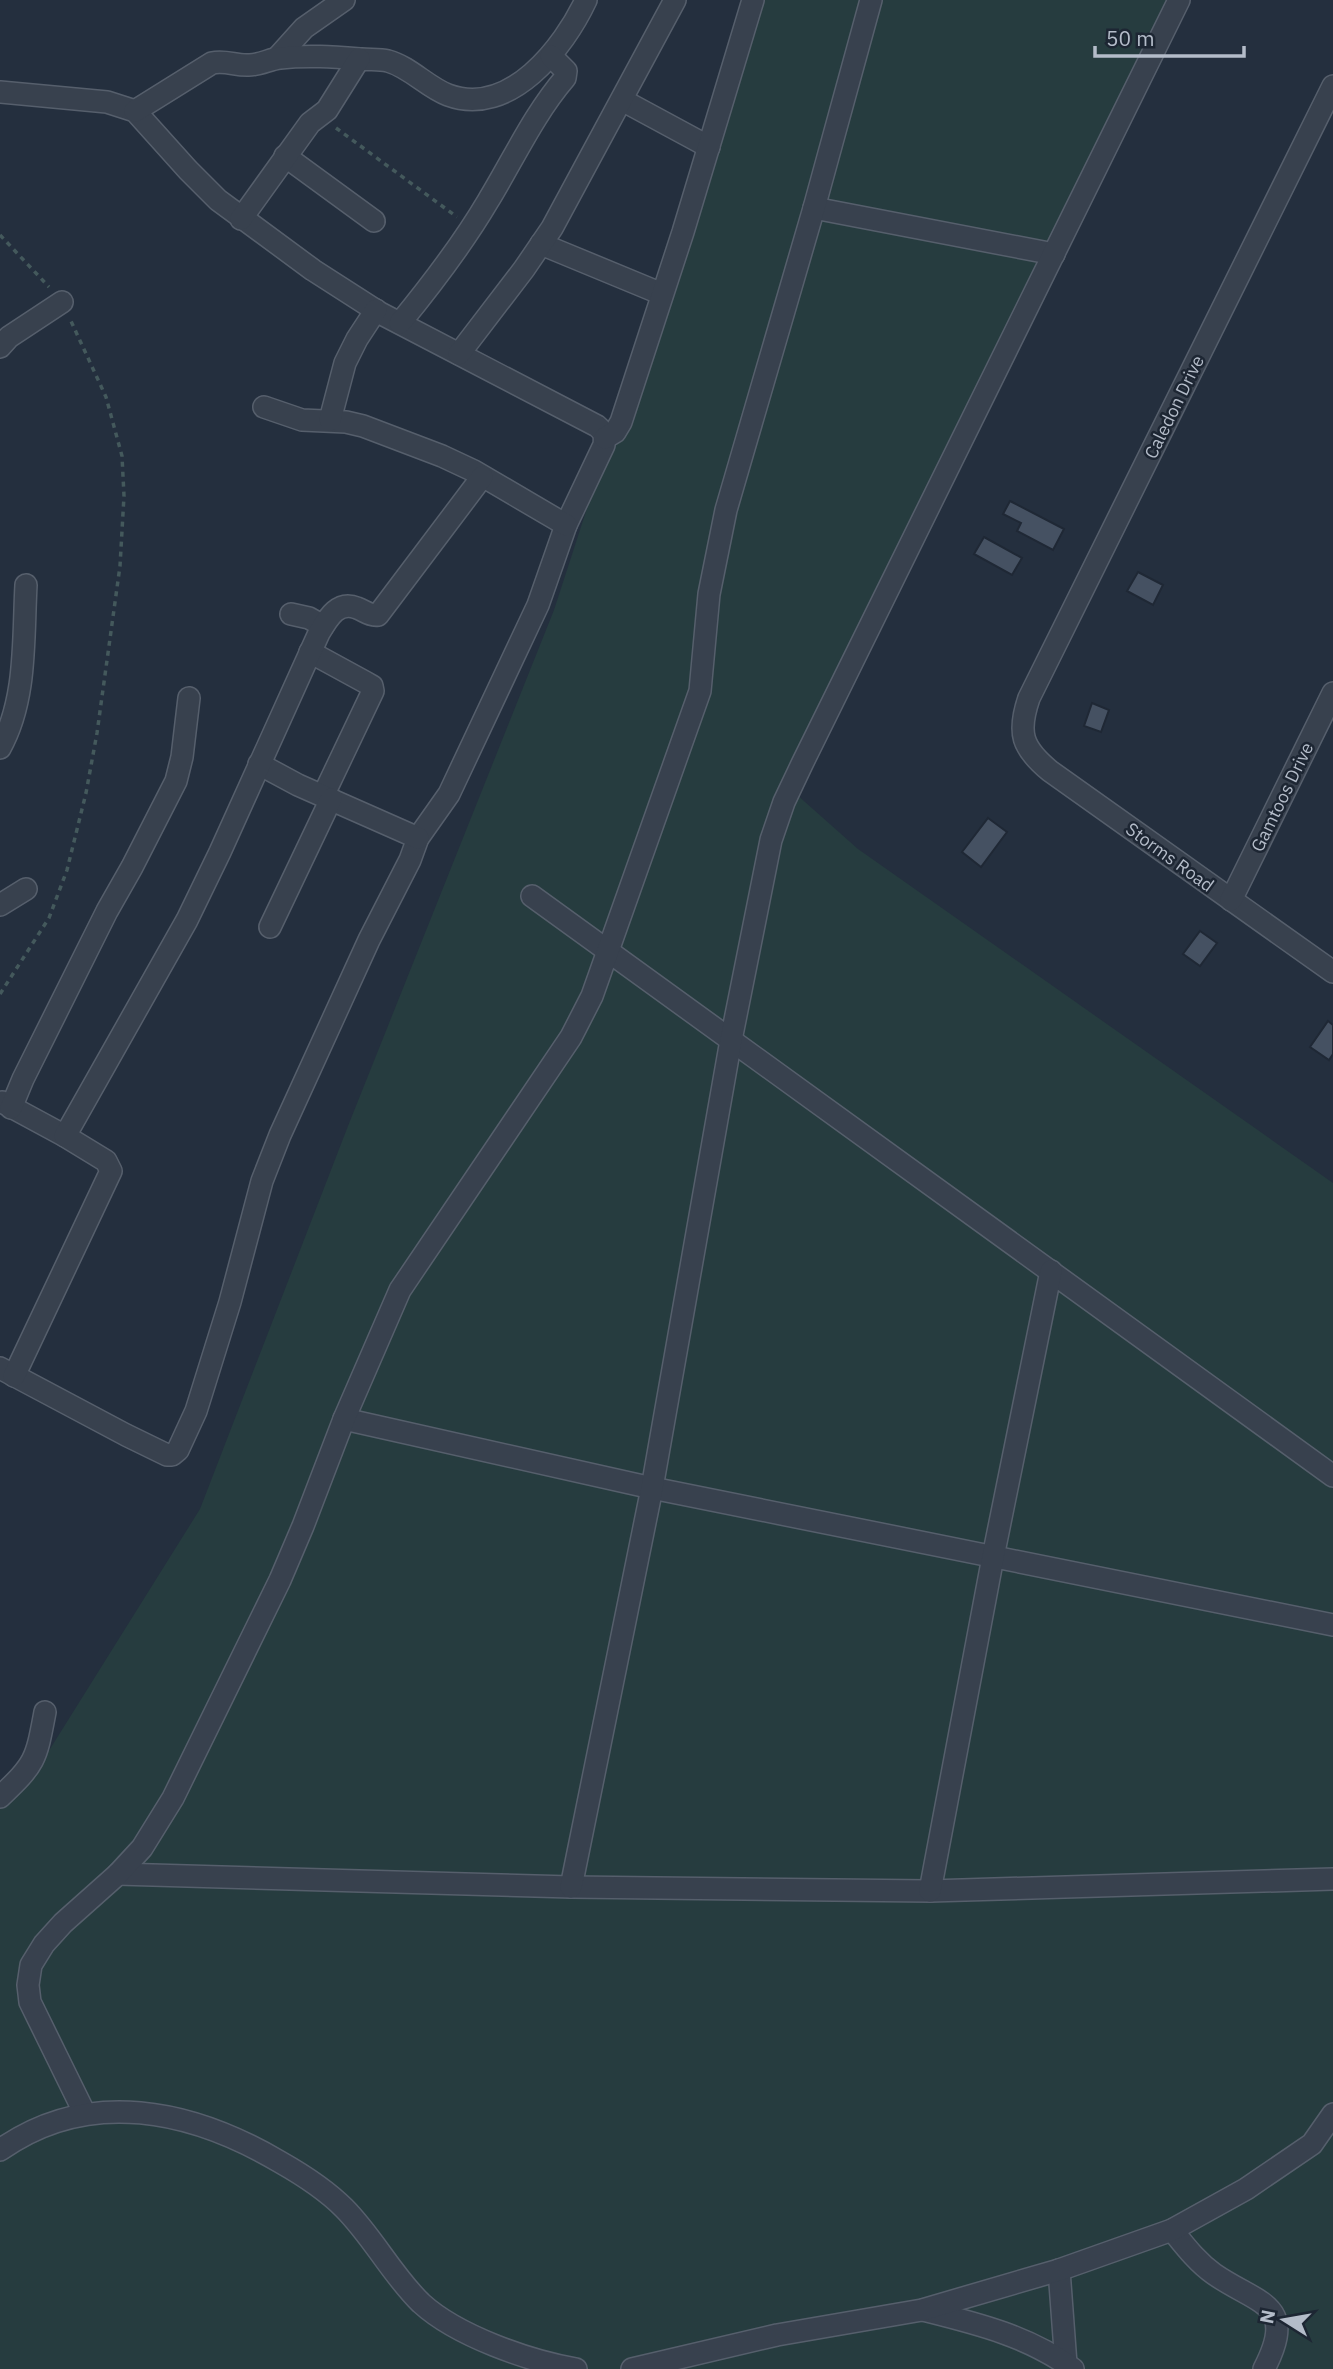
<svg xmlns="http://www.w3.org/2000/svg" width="1333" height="2369" viewBox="0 0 1333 2369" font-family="'IBM Plex Sans',sans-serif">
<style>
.green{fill:#263c3f}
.building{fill:#455162;stroke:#1f2835;stroke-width:2}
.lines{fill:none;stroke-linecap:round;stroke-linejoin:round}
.minor-casing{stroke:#565f6c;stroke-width:24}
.path{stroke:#44595c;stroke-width:3.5;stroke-dasharray:5 5;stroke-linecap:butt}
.minor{stroke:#38414e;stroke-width:21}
.labels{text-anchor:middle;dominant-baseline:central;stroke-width:5;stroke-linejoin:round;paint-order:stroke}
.street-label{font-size:18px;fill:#b4bcc9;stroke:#1d2633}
</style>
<rect width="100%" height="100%" fill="#242f3e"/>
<polygon class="green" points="743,0 1180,0 796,794 858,849 1333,1183 1333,2369 0,2369 0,1797 40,1765 200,1509 348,1126 554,610 681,219"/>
<g class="building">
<polygon points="1010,501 1064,529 1053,550 1017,531 1021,523 1003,514"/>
<polygon points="984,537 1022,558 1012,575 974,554"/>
<polygon points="1138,572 1163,585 1153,605 1127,591"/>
<polygon points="1092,703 1109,710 1101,732 1084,726"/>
<polygon points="988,818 1007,832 981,867 962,852"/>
<polygon points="1200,931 1217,943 1200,966 1183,954"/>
<polygon points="1328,1021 1333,1025 1333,1054 1329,1060 1310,1047"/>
</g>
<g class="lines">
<defs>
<g id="minor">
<polyline points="277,58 304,28 344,0"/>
<path d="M1333 86 1029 698C1017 733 1022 748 1050 771L1333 972"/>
<path d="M0 92 107 102 135 111 188 170 218 200 313 270 380 313 597 426C604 432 605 435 604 445L566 525 538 605 449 794 418 838 410 860 369 940 280 1135 262 1181 230 1302 196 1411 178 1450 172 1455H167L126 1435 0 1368"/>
<polyline points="622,100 709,147"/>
<path d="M135 111 212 63C226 60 236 66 249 65 260 65 270 59 280 58 308 55 334 57 361 59 370 60 379 59 388 61 410 67 427 87 448 95 510 118 564 47 586 0"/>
<polyline points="285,156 374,221"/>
<polyline points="814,208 1054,254"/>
<polyline points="241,219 310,123 327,110 359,59"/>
<polyline points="541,244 662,294"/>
<path d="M400 323C432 284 462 245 488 201 513 160 534 114 565 78L566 71 551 56"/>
<polyline points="0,347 9,337 62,302"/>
<polyline points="459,354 524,269 552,228 675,0"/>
<polyline points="264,407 302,420 346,422 363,426 442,456 474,471 566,525"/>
<polyline points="330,420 345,363 357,339 376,310"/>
<polyline points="605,438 615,432 621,422 683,232 753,0"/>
<polyline points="291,614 309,618 323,626"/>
<polyline points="310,652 365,682 372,686 373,691 323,796"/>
<path d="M0 748C27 700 23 639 26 585"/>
<polyline points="259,764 298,785 418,838"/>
<polyline points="532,896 1333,1476"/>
<polyline points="1231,900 1333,693"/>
<polyline points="0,905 26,889"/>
<polyline points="270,927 331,799"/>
<polyline points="2,1102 65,1136"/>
<polyline points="11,1108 23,1079 107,911 132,867 176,781 182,757 189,698"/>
<path d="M14 1376 111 1171 106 1161 65 1136 187 920 220 852 319 633C328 618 338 600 357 608 365 611 370 616 378 615L482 477"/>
<polyline points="344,1419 652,1488 1333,1625"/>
<path d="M0 1797C36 1763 36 1760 45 1712"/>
<polyline points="118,1874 571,1887 930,1891 1333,1879"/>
<polyline points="571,1887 652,1488 731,1040 771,840 784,802 802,764 1179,0"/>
<polyline points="930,1891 993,1557 1051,1271"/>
<polyline points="85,2114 30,2002 28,1985 31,1965 44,1944 63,1923 118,1874 142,1848 173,1798 280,1580 303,1526 344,1419 400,1290 571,1037 592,996 700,691 709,594 726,510 814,208 871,0"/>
<path d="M0 2150C89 2087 192 2110 280 2162 303 2175 325 2189 344 2208 373 2237 392 2275 421 2303 457 2336 529 2361 576 2369"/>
<path d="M1172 2230C1185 2246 1197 2262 1214 2274 1259 2305 1298 2303 1264 2369"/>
<polyline points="1059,2270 1066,2364"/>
<path d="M923 2310C975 2323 1029 2336 1073 2369"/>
<polyline points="632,2369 777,2335 922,2310 1059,2270 1172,2230 1246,2189 1312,2144 1333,2114"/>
</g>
</defs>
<use href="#minor" class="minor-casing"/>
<g class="path">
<polyline points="336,128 457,217"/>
<polyline points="0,235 49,287"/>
<polyline points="0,994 49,918 67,870 86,793 97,733 120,566 124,496 122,456 106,397 70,319"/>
</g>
<use href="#minor" class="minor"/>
</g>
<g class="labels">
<g class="street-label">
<text transform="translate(1174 407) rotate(-64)">Caledon Drive</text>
<text transform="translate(1282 797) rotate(-64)">Gamtoos Drive</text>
<text transform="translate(1170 857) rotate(36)">Storms Road</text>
</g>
</g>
<g transform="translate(1284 2320) rotate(281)" stroke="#1d2633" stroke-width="5" paint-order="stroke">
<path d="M0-5L12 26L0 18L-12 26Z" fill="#b4bcc9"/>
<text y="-10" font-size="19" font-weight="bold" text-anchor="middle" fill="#b4bcc9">N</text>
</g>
<path d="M1095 46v10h149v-10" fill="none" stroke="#b4bcc9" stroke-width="3.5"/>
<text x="1106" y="46" font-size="21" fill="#b4bcc9" stroke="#1d2633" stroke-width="5" paint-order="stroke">50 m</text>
</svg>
